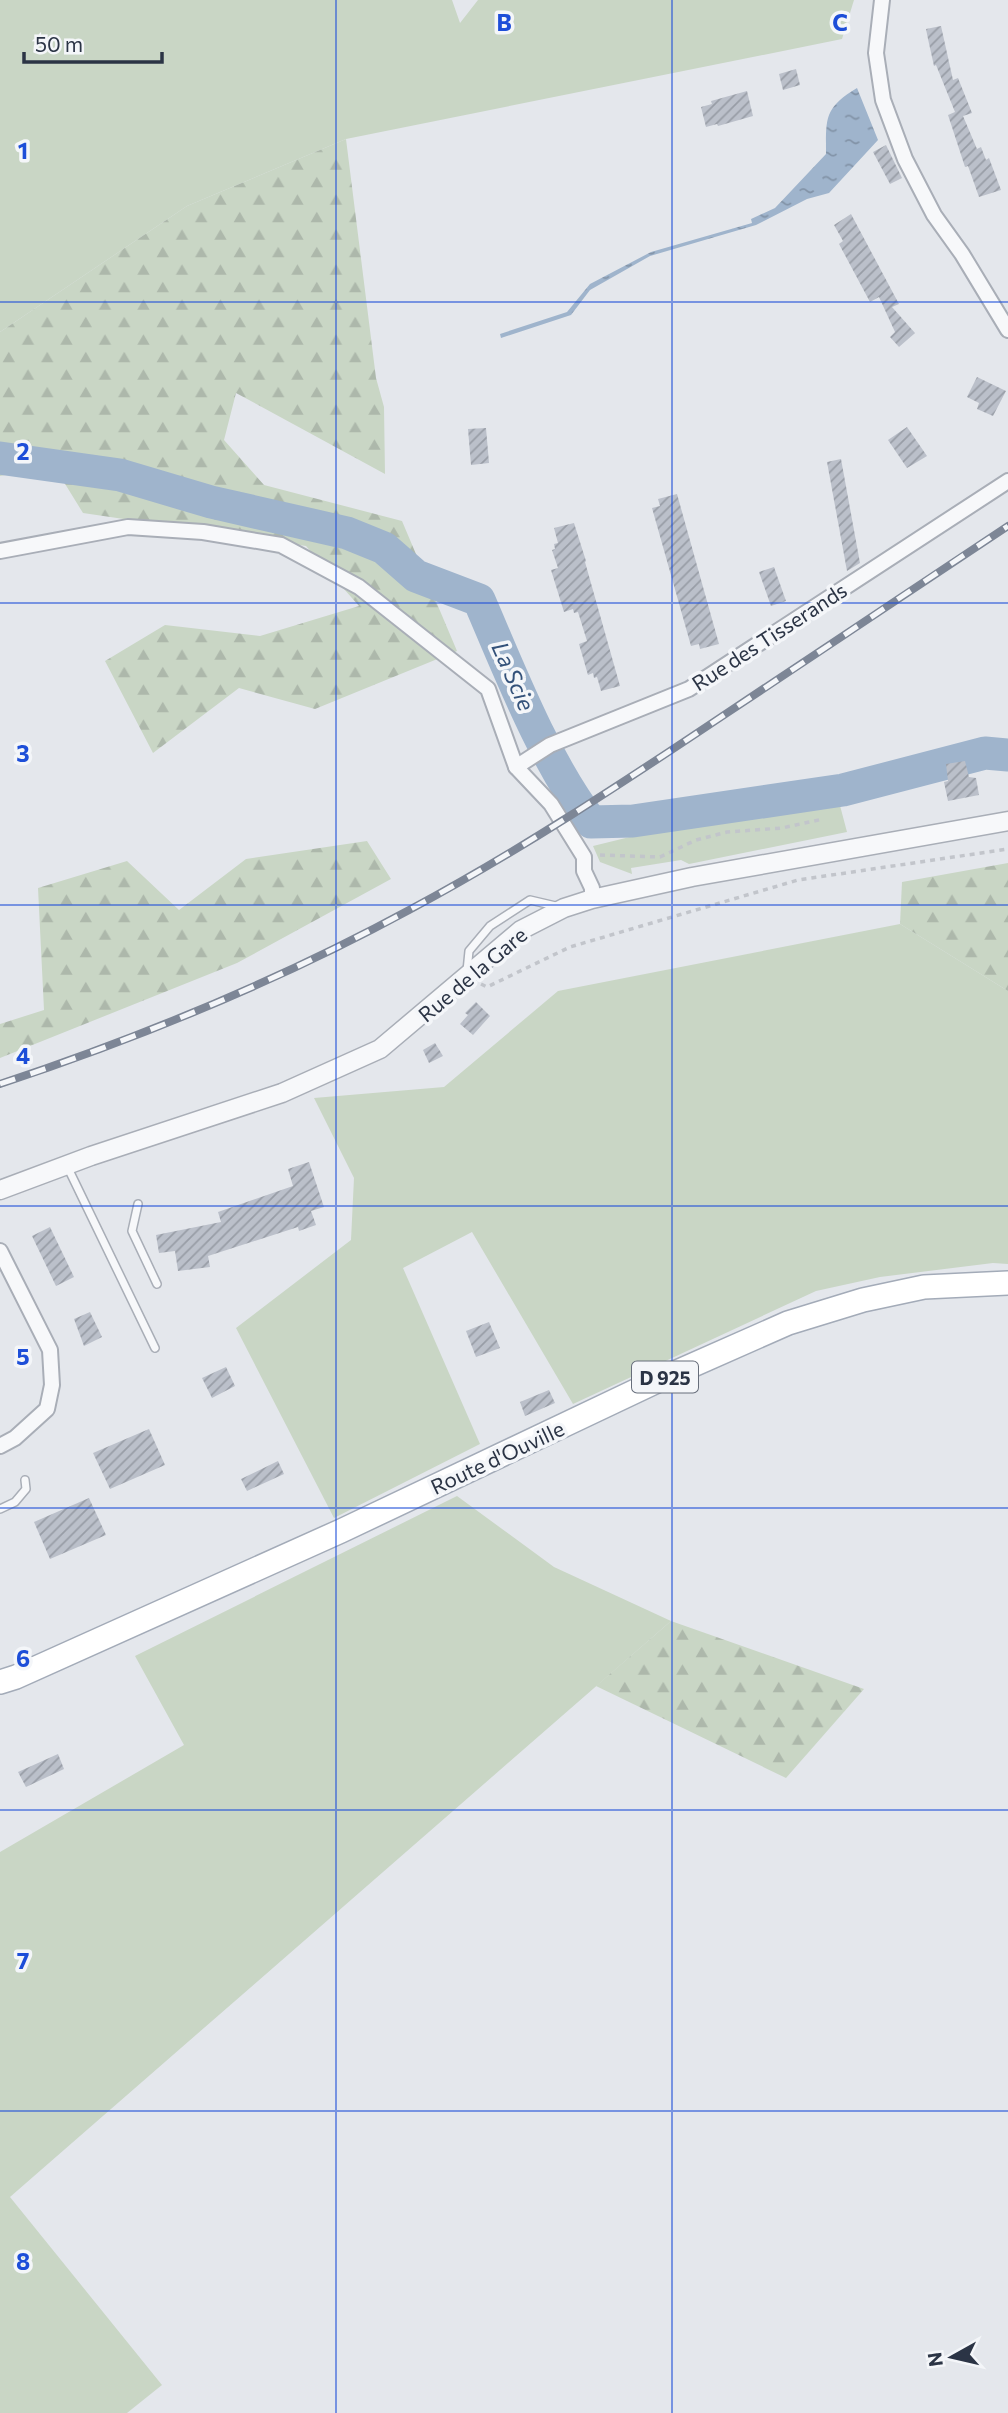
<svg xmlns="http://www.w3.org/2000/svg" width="1008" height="2413" viewBox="0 0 1008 2413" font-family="Commissioner,sans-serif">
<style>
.green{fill:#c9d6c5}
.forest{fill:url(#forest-firs)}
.water{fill:url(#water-ripples)}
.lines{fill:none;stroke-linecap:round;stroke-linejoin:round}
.river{stroke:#9fb4cc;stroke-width:33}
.building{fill:url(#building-hatch)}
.service-casing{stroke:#a9aeb7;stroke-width:10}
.minor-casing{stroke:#a9aeb7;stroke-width:18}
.tertiary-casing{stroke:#a9aeb7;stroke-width:21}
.primary-casing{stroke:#a3abb8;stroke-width:26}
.path{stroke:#c2c5cb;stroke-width:3.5;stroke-dasharray:5 5;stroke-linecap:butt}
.service{stroke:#f7f8fa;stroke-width:7}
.minor{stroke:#f7f8fa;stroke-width:14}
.tertiary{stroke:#f7f8fa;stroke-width:18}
.primary{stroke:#fff;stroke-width:23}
.rail-casing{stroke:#7d8696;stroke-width:8}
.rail{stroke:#f4f6f9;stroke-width:5;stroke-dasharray:16;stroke-linecap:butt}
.grid{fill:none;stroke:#1d4ed8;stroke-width:2;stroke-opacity:0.55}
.labels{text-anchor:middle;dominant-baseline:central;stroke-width:7;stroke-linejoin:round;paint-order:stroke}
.shield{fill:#f4f6f9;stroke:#676e7b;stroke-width:2}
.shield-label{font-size:19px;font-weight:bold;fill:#2b3445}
.street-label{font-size:21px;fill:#2b3445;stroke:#f4f6f9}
.water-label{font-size:23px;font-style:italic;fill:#34527a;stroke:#f4f6f9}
.grid-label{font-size:23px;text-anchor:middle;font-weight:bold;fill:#1d4ed8;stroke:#f4f6f9;stroke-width:7;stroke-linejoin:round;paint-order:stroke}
</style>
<defs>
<pattern id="forest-firs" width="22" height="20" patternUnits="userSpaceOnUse" patternTransform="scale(1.75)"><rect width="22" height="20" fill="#c9d6c5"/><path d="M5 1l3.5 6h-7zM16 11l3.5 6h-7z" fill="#adb8ab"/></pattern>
<pattern id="water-ripples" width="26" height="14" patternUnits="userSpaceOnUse" patternTransform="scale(1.75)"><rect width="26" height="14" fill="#9fb4cc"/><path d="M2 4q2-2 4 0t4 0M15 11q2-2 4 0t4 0" fill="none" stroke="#8293a7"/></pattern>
<pattern id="building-hatch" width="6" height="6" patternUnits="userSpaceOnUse" patternTransform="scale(1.75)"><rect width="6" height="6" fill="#bbc0ca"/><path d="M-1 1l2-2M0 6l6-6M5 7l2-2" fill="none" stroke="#989da6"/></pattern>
</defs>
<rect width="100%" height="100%" fill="#e4e7ec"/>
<g class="green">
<polygon points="0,0 452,0 460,23 478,0 854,0 842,39 346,139 187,206 0,332"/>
<polygon points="838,798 847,832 689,864 681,860 631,868 632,874 600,862 593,846 744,809"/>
<polygon points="900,924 1008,991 1008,1264 993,1263 880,1277 816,1291 573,1404 472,1232 403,1268 480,1444 334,1518 236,1328 351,1240 354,1178 314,1098 444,1087 558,991"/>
<polygon points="457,1496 554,1567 671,1621 10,2197 162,2385 127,2413 0,2413 0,1852 184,1745 135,1656"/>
</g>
<g class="forest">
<polygon points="346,139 376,378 384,407 385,474 236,393 224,440 264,485 402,521 457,651 315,709 239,688 153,753 105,661 165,625 260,636 359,606 306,546 83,513 54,466 0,476 0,332 187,206"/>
<polygon points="367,841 391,879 237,963 0,1058 0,1024 44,1010 38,888 127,861 179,910 246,859"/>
<polygon points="1008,863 1008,991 900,924 902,882"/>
<polygon points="671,1621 864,1689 786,1778 596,1686"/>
</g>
<path class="water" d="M857 88 878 140 829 193 807 199 756 225 650 256 590 290 571 315 501 338 500 334 567 312 590 284 651 252 752 223 751 219 775 208 826 154C826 118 824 108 857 88Z"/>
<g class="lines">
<path class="river" d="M0 458 120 475 211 502 347 533 384 548 416 576 479 600C510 672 544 760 591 822L633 821 843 790 985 753 1008 755"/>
</g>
<g class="building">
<polygon points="941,26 953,80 958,78 972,113 963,116 977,149 981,147 986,160 989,158 1001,190 979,197 968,166 965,167 948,115 955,112 936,65 934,66 928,39 926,29"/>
<polygon points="796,69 800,85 783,90 779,74"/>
<polygon points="747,91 753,116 718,126 717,124 706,127 701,107 712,104 711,101"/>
<polygon points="886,145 902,178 890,184 873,152"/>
<polygon points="851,214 899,304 892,307 915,333 899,347 890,337 895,332 879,297 870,302 839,244 843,241 834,225"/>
<polygon points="977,377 1006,391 993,416 977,409 979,403 967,397"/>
<polygon points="907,427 927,456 907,468 888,440"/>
<polygon points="486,428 489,463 471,465 468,429"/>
<polygon points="841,459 860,563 847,571 827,462"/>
<polygon points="677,494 719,644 700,649 699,644 691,646 652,508 660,506 658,499"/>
<polygon points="574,523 586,561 585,562 620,686 601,691 597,677 594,678 593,673 588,675 579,644 587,641 578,612 574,613 573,609 564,612 551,570 558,568 552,550 555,549 554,544 558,543 554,528"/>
<polygon points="774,567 786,601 771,606 759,572"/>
<polygon points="965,761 969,777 976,778 979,795 948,801 944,782 948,781 946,764"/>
<polygon points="476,1002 490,1016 473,1035 460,1024 468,1015 465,1013"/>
<polygon points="435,1043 443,1056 429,1063 423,1050"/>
<polygon points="309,1162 324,1207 311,1211 316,1225 299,1231 298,1227 208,1256 210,1267 178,1271 175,1251 159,1253 156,1235 221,1222 218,1212 293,1186 288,1169"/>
<polygon points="50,1227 74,1277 56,1286 32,1236"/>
<polygon points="90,1312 102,1337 84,1346 74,1319"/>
<polygon points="489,1322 500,1348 476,1357 466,1331"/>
<polygon points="226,1367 235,1386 212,1398 202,1378"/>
<polygon points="549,1390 555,1403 525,1416 520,1402"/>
<polygon points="149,1429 165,1465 110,1489 93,1453"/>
<polygon points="278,1461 284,1474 247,1491 241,1479"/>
<polygon points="89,1498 106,1535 50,1559 34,1522"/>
<polygon points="58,1754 64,1769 26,1787 18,1772"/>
</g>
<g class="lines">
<defs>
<g id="service">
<polyline points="467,971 469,951 490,926 530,900 560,907"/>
<polyline points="67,1166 155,1348"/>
<polyline points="138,1204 132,1231 157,1284"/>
<polyline points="0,1509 15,1502 26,1489 25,1480"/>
</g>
<g id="minor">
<polyline points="882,0 876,53 883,100 905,159 934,215 962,254 1008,330"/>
<polyline points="0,551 128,527 203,532 281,545 359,587 488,689 516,767 551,804 584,857 584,871 592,888 592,899"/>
<polyline points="516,767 550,745 689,689 1008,481"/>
<polyline points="0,1251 50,1350 52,1385 47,1409 15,1438 0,1446"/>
</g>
<polyline id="tertiary" points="0,1190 91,1156 282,1093 380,1049 521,930 564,908 592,899 692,877 1008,821"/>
<polyline id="primary" points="0,1682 16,1677 341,1531 659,1380 788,1323 863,1300 924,1287 1008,1283"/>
</defs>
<use href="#service" class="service-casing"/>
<use href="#minor" class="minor-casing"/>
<use href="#tertiary" class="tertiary-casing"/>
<use href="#primary" class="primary-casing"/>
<g class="path">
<polyline points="600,855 660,857 696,840 727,832 782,828 823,819"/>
<polyline points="481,984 487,987 570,947 798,880 1008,849"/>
</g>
<use href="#service" class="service"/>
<use href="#minor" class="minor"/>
<use href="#tertiary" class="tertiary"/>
<use href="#primary" class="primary"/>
<defs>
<path id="rail" d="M0 1084C142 1037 280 980 411 909 521 850 624 782 727 713 821 651 914 588 1008 526"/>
</defs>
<use href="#rail" class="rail-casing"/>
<use href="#rail" class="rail"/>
</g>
<path class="grid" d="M336 0V2413M672 0V2413M0 302H1008M0 603H1008M0 905H1008M0 1206H1008M0 1508H1008M0 1810H1008M0 2111H1008"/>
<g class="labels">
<rect class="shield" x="632" y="1361.5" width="66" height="31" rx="5"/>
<g class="shield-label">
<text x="665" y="1377">D 925</text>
</g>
<g class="street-label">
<text transform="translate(769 636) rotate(-33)">Rue des Tisserands</text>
<text transform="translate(472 974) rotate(-40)">Rue de la Gare</text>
<text transform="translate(497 1457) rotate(-25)">Route d'Ouville</text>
</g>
<g class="water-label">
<text transform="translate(514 676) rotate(66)">La Scie</text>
</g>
</g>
<g class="grid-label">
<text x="504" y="31">B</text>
<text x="840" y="31">C</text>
<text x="23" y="159">1</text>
<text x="23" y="460">2</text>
<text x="23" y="762">3</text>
<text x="23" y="1064">4</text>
<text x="23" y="1365">5</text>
<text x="23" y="1667">6</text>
<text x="23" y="1969">7</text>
<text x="23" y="2270">8</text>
</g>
<g transform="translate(952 2357) rotate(262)" stroke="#f4f6f9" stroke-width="5" paint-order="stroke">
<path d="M0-5L12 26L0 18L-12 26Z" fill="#2b3445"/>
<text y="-10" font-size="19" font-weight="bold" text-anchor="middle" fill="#2b3445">N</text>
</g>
<path d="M24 52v10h138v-10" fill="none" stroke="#2b3445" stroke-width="3.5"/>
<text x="35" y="52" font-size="21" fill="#2b3445" stroke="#f4f6f9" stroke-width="5" paint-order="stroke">50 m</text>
</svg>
